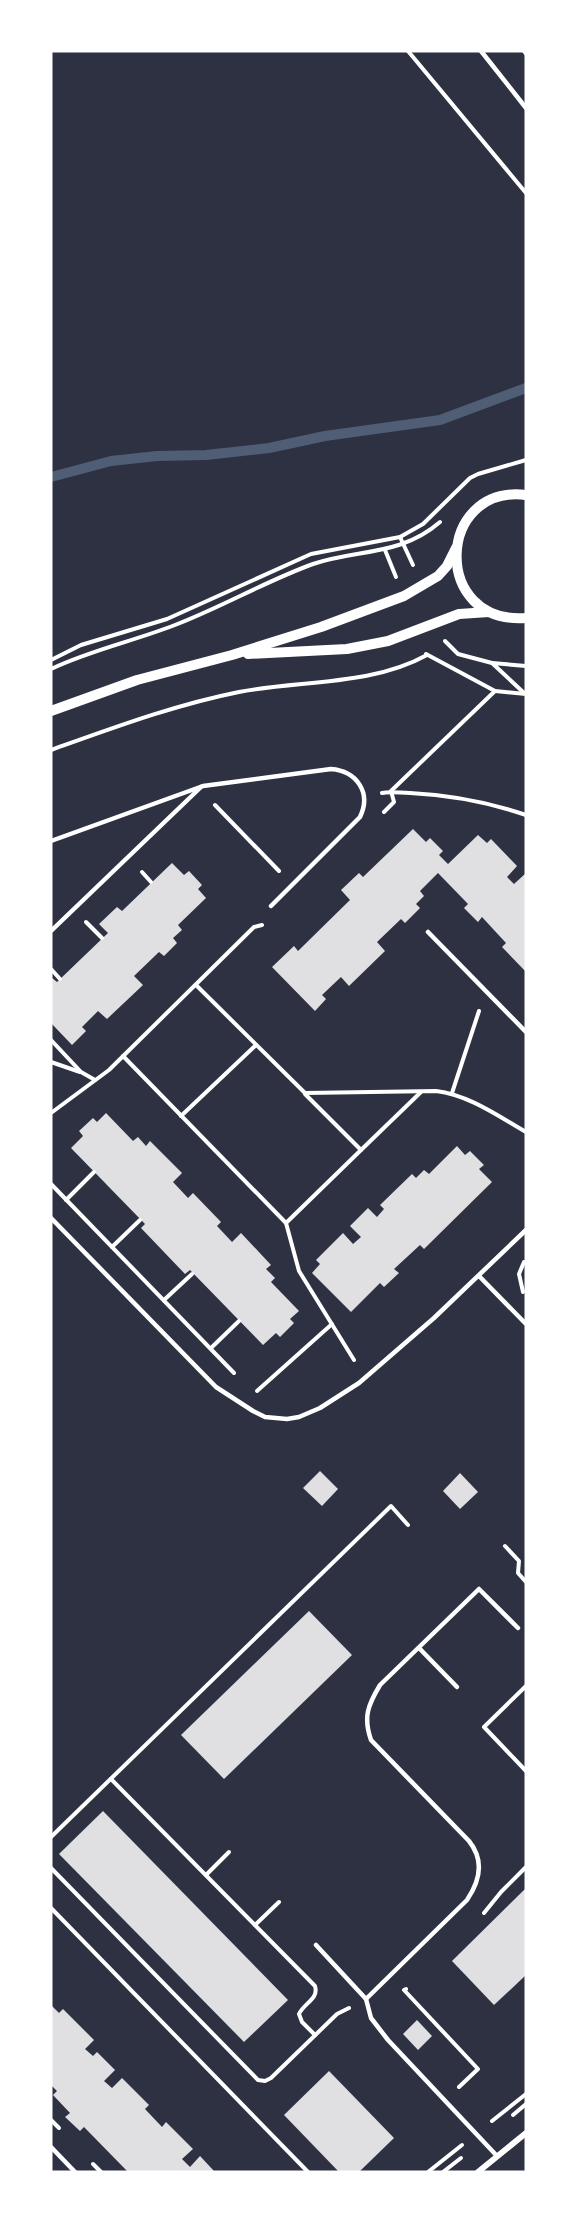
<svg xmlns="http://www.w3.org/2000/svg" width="577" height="2223" viewBox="0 0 577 2223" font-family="Rubik,sans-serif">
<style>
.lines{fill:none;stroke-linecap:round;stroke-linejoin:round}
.stream{stroke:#4f5d75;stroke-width:10}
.building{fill:#e0e0e3}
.path{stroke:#fff;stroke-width:4}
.service{stroke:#fff;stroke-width:4.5}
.minor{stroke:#fff;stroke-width:6}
.tertiary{stroke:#fff;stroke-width:10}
</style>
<rect width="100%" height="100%" fill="#2d3142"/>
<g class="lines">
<polyline class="stream" points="51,477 111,461 157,456 206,455 269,448 325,436 440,420 526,388"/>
</g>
<g class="building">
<polygon points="413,829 426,842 430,838 443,851 439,855 448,864 478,835 487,843 491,839 517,866 507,877 514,884 526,873 526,972 502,947 506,943 482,917 478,922 464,908 468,904 438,873 420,891 424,896 416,904 420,908 405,923 401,919 377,942 385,951 349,986 341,977 322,995 326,999 315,1011 272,967 294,946 298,951 350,900 341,890 359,873 363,877"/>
<polygon points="172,863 184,875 189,871 202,885 198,889 206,898 178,925 182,930 173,938 177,943 164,956 159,952 134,976 143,985 107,1019 98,1011 82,1027 86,1031 72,1045 51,1023 51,979 52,978 57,982 108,933 99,924 117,907 122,911"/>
<polygon points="106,1113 133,1141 138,1137 146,1146 150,1141 182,1173 173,1182 188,1198 193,1193 221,1222 217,1226 232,1242 241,1233 271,1265 266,1269 275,1278 271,1282 299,1311 290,1319 294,1323 280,1337 276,1333 263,1345 190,1270 185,1274 141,1228 145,1224 71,1148 83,1136 79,1131 93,1118 97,1122"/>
<polygon points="457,1146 465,1155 470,1151 484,1165 479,1169 492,1182 424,1249 420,1245 394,1269 399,1273 384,1287 380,1283 351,1312 312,1273 320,1264 316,1260 343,1233 353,1244 361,1237 350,1226 368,1208 377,1217 384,1209 380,1205 412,1174 416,1178 424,1170 429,1174"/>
<polygon points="320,1471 338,1489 322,1506 303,1488"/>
<polygon points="460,1473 478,1492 460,1509 443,1491"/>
<polygon points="309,1611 352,1655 224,1779 181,1735"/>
<polygon points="103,1811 288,2000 244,2042 59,1854"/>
<polygon points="526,1888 526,1975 494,2005 452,1961"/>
<polygon points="51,2005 59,2013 63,2009 94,2040 85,2049 93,2056 97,2052 115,2070 104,2081 112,2088 122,2078 149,2105 145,2109 162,2127 166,2122 193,2149 182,2159 190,2167 200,2156 214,2171 128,2172 84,2127 80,2131 65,2117 70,2113 53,2095 57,2091 51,2085"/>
<polygon points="417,2020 432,2036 418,2050 403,2034"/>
<polygon points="329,2071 394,2138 359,2172 339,2172 284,2115"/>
</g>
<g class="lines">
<g class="path">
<polyline points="408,51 526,193"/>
<polyline points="524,51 526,54"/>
<polyline points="400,537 413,565"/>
<polyline points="385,550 396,577"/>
<polyline points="445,641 458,654 492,663"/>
<polyline points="426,654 495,691 526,694"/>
<polyline points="51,660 81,645 167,619 311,554 400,537 423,524 470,478 478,474 526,460"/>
<path d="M51 669C91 650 134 641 175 625 222 607 266 581 313 564 358 549 401 556 440 522"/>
<polyline points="523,692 492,663 526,666"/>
<path d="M51 750C113 728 174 705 239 692 301 680 371 686 427 655"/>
<path d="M382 793C391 791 400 793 410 793 450 795 488 802 526 815"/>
<polyline points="215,805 279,871"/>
<polyline points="384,812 394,802 391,791 495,691"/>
<polyline points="142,872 151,882"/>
<polyline points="86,922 102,938"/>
<polyline points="51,969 60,979"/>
<path d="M196 985 305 1093 436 1091C469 1095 498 1116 526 1132"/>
<polyline points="51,1040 81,1072 95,1080"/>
<polyline points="123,1056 286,1223 299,1271 354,1360"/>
<polyline points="51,1062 80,1072"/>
<polyline points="452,1093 479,1011"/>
<polyline points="51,1113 109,1070 254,927 262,925"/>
<polyline points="181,1116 256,1045"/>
<polyline points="361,1150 421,1092"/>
<polyline points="51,1184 234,1373"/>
<polyline points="66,1200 94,1172"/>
<polyline points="286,1223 361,1150 305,1094"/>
<polyline points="112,1247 140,1220"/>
<polyline points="523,1292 519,1274 524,1262"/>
<polyline points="164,1300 192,1274"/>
<polyline points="211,1348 239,1321"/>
<polyline points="257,1391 332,1324"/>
<polyline points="505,1546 519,1561 518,1573 526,1582"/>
<polyline points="526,1686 484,1727 526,1771"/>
<path d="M111 1779 315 1986C319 1999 304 2003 299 2014L302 2022 315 2035"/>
<polyline points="51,1837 391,1506 408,1525"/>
<polyline points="51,1868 258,2080 265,2081 271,2078 337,2014 349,2008"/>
<polyline points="206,1875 229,1852"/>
<polyline points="51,1908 308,2172"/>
<polyline points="484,1913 501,1892 526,1867"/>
<polyline points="255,1925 279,1902"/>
<polyline points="406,1989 404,1990 478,2069 459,2087"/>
<polyline points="513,2115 526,2104"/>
<polyline points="51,2120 59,2128"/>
<polyline points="492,2121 526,2094"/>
<polyline points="93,2164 101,2172"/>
<polyline points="428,2172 462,2145"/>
<polyline points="443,2172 461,2158"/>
</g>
<g class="service">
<polyline points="481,51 526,108"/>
<path d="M51 841 203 786 331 769C356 771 372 792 360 817L271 906"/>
<polyline points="51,931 201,787"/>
<polyline points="428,932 526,1032"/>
<polyline points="51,1218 216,1387 253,1411 265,1417 287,1419 299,1417 320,1408 359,1383 434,1318 526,1230"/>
<polyline points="479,1276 526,1324"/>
<polyline points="419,1648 457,1687"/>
<polyline points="316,1945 366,1999 371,2018 388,2040 497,2156"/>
<path d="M366 1999 467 1900C480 1881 485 1861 469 1841L371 1740C363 1717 368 1705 380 1685L479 1589 518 1628"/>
<polyline points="51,2147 75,2172"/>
</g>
<polyline class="minor" points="478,2172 526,2133"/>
<g class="tertiary">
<path d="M526 495C436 484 431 625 526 618"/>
<polyline points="248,654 347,649 388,641 459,614 489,612"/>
<polyline points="51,711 137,680 232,655 321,627 404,596 438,576 447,566 456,548"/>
</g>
</g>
<rect width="577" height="2223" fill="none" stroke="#ffffff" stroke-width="105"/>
</svg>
